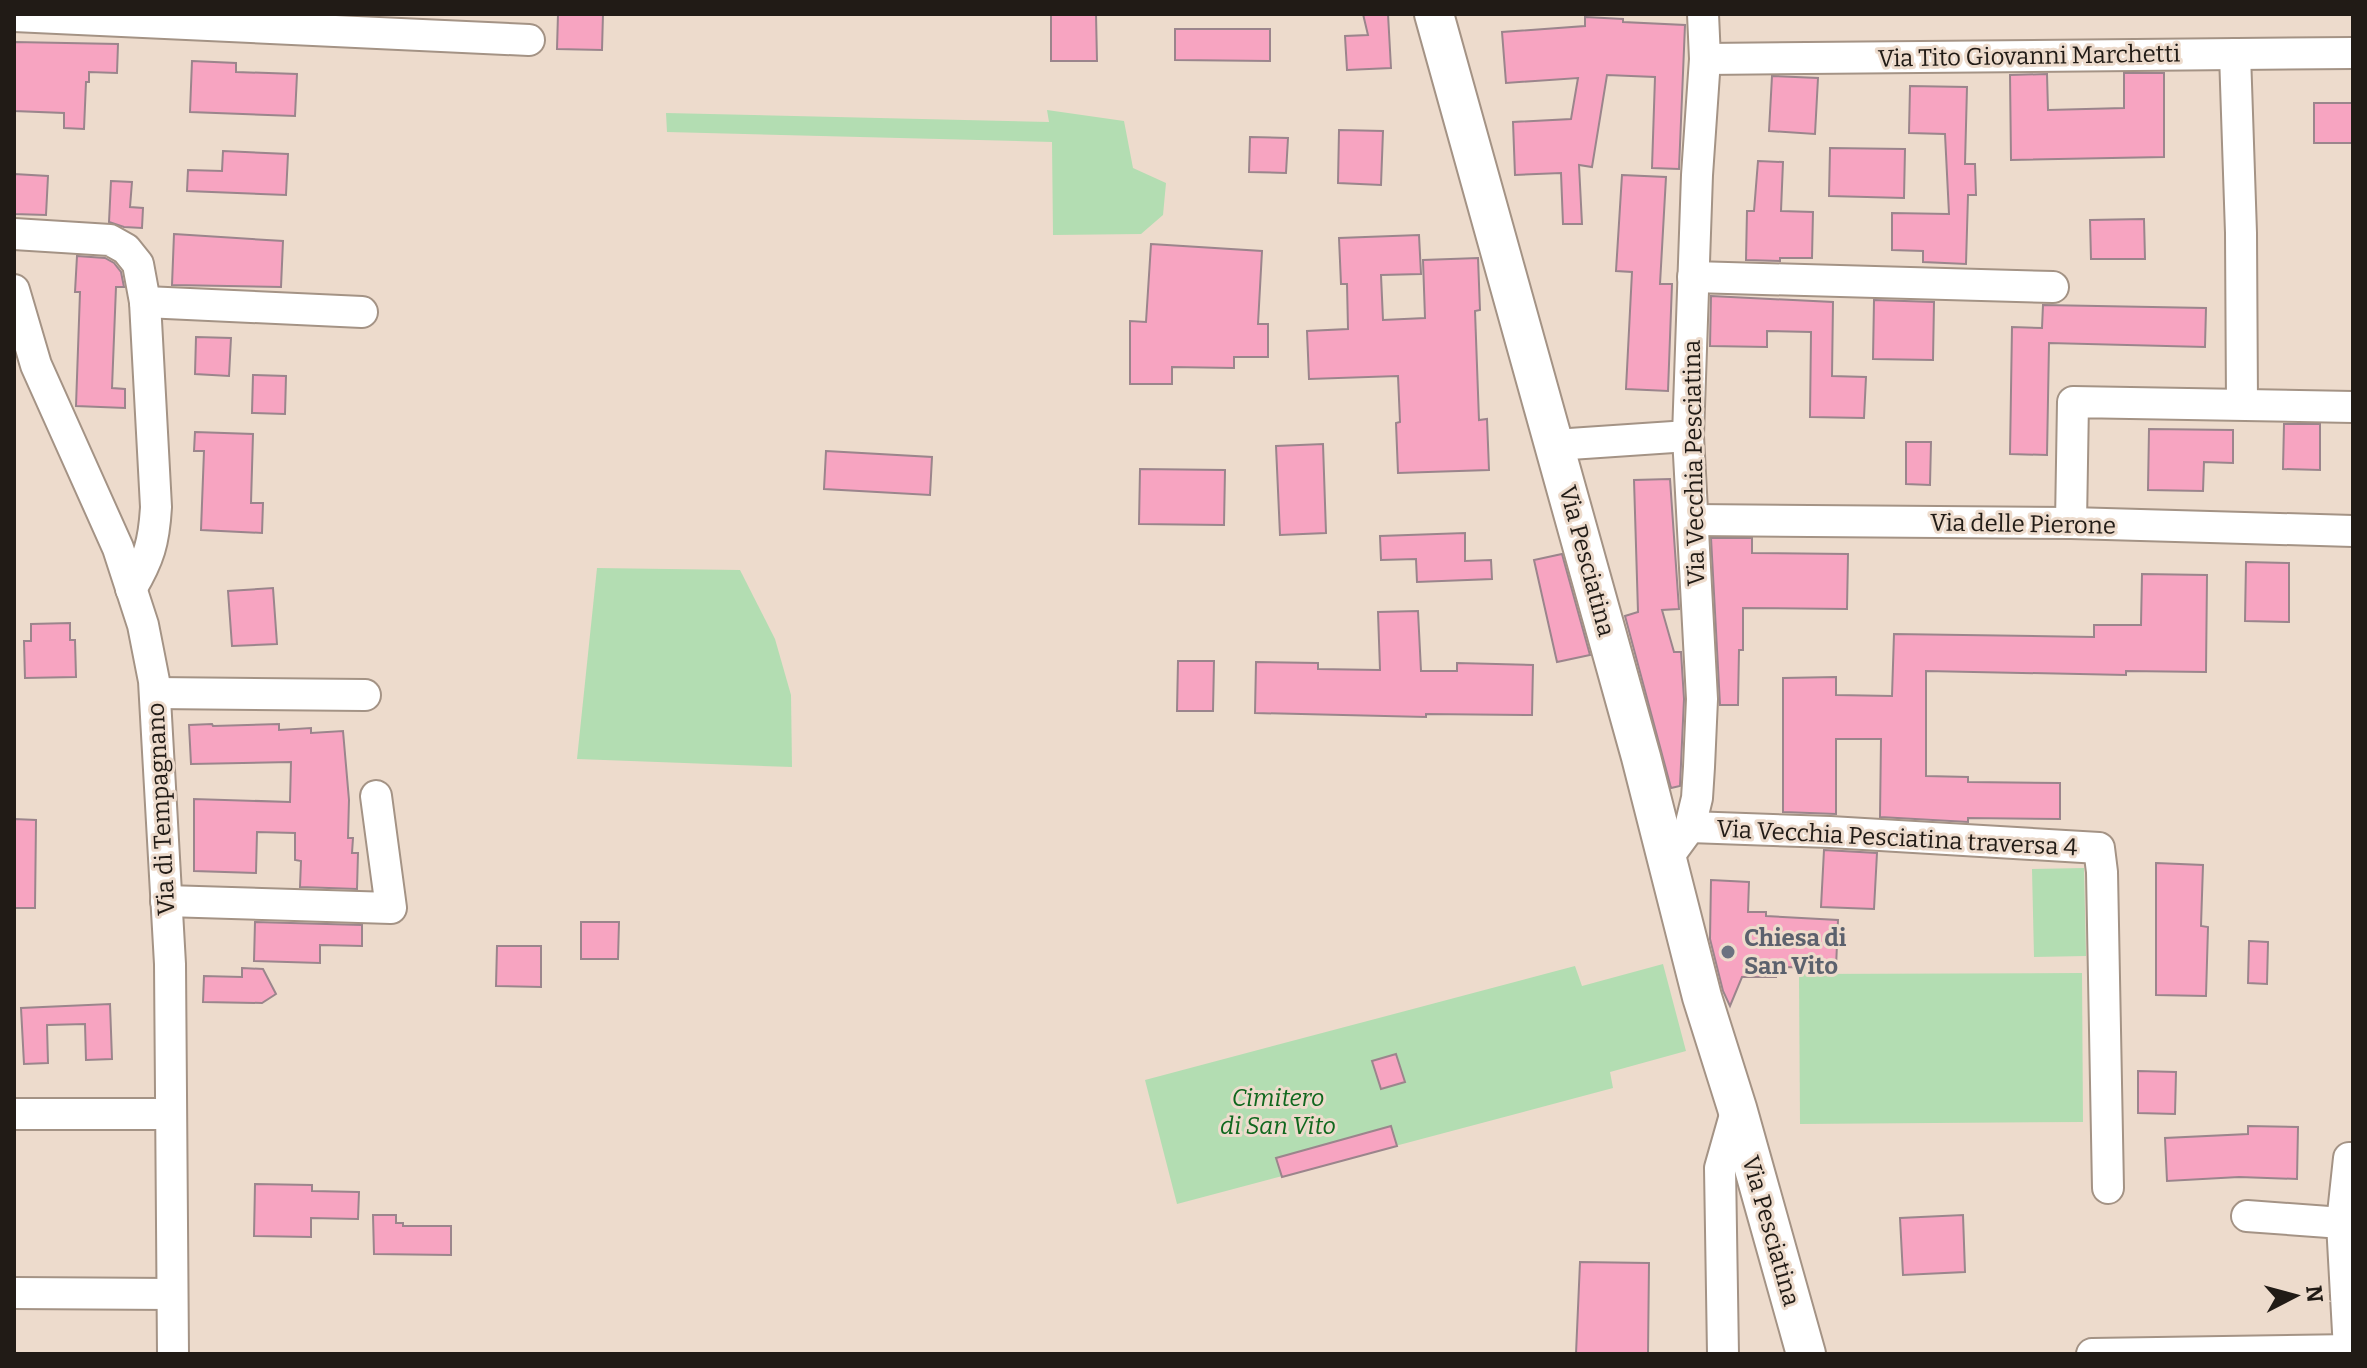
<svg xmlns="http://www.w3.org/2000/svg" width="2367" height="1368" viewBox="0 0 2367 1368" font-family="Bitter,serif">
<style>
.green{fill:#b3ddb2}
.building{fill:#f7a4c1;stroke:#9b858c;stroke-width:2}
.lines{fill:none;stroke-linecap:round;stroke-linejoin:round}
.minor-casing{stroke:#a49385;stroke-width:34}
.major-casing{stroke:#a49385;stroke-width:42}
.minor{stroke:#fff;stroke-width:30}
.major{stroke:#fff;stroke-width:38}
.worship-dot{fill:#6b7280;stroke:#eddbcc;stroke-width:3}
.labels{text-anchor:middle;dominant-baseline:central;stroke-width:6;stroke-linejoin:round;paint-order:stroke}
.street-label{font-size:24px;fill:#211b16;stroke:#eddbcc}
.worship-label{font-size:24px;font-weight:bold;fill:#5b616d;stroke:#eddbcc;text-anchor:start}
.park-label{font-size:24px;font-style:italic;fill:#0f671d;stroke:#eddbcc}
</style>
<rect width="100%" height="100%" fill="#eddbcc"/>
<g class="green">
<polygon points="1047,110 1124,121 1133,168 1166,183 1163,215 1141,234 1053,235 1052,142 667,132 666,113 1049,122"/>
<polygon points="597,568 740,570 775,639 791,695 792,767 577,759"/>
<polygon points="2084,868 2086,956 2034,957 2032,869"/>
<polygon points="1663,964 1686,1051 1610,1072 1613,1088 1177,1204 1145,1080 1575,966 1582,986"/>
<polygon points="2082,973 2083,1122 1800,1124 1799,974"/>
</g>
<g class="building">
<polygon points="558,14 603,14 602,50 557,49"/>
<polygon points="1051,14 1096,14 1097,61 1051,61"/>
<polygon points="1363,14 1388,14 1391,68 1347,70 1345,36 1368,35"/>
<polygon points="1585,17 1623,19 1623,22 1685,25 1679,169 1652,168 1655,77 1607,75 1592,167 1579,165 1582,224 1563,224 1561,173 1515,175 1513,122 1571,119 1578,78 1506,83 1502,32 1585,26"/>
<polygon points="1175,29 1270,29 1270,61 1175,60"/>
<polygon points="14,42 118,44 117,73 89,72 89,82 86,82 84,129 64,128 64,113 14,111"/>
<polygon points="192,61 236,63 236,72 297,74 295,116 190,112"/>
<polygon points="2124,73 2164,73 2164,157 2011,160 2010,75 2047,74 2048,110 2124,108"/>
<polygon points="1772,76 1818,78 1815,134 1769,131"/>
<polygon points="1910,86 1967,87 1965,164 1975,164 1976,195 1968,195 1966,264 1923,262 1923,251 1892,250 1892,213 1949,214 1945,134 1909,133"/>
<polygon points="2314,103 2353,103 2352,143 2314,143"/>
<polygon points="1339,130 1383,131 1381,185 1338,183"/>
<polygon points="1250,137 1288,138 1286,173 1249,172"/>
<polygon points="1830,148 1905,149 1904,198 1829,196"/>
<polygon points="223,151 288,154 286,195 187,191 188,170 222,171"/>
<polygon points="1758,161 1783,162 1781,211 1813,212 1812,258 1780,258 1780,261 1746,260 1747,211 1754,211"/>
<polygon points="14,174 48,176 46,215 14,214"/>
<polygon points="1622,175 1666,177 1660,284 1672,284 1668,391 1626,389 1632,272 1616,271"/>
<polygon points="111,181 132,182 130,207 143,208 142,228 124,227 109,222"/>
<polygon points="2144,219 2145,259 2091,259 2090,220"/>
<polygon points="174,234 283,241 281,287 172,285"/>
<polygon points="1419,235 1421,274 1381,275 1383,320 1425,318 1423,260 1478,258 1480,310 1475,311 1479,420 1487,419 1489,470 1398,473 1396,423 1400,422 1398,376 1309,379 1307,331 1348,329 1347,284 1341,284 1339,238"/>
<polygon points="1151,244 1262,251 1258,324 1268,324 1268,357 1234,357 1234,368 1172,367 1172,384 1130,384 1130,321 1146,322"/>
<polygon points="77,256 105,258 114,263 121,272 124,287 116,287 112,388 125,389 125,408 76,406 80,292 75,292"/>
<polygon points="1711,296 1833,302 1832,376 1866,377 1864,418 1810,417 1811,332 1767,331 1767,347 1710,346"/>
<polygon points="1874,300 1934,302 1933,360 1873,359"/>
<polygon points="2043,305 2206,308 2205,347 2049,343 2047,455 2010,454 2012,327 2042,328"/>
<polygon points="196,337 231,338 229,376 195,374"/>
<polygon points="253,375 286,376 285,414 252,413"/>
<polygon points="2284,424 2320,424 2320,470 2283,469"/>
<polygon points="2149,429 2233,430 2233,463 2204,462 2203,491 2148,490"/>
<polygon points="195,432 253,434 251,503 263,503 262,533 201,530 204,451 194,451"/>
<polygon points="1906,442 1931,442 1930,485 1906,484"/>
<polygon points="1323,444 1326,533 1280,535 1276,446"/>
<polygon points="826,451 932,457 930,495 824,489"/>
<polygon points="1140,469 1225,470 1224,525 1139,524"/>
<polygon points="1670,479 1679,609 1662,610 1674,652 1681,652 1684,699 1680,786 1671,788 1625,616 1638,612 1634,480"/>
<polygon points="1465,533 1465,561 1491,560 1492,579 1417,582 1416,559 1381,560 1380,536"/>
<polygon points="1711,538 1752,538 1752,553 1848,554 1847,609 1743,608 1743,650 1739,650 1738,705 1720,705"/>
<polygon points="1562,554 1590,655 1557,662 1534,560"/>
<polygon points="2246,562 2289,563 2289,622 2245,621"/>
<polygon points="2142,574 2207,575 2206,672 2126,671 2126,675 1926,671 1926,776 1968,777 1968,782 2060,783 2060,819 1968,818 1968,822 1880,817 1881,739 1836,739 1836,814 1783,812 1783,678 1836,677 1836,695 1892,696 1894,634 2094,637 2094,625 2141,625"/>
<polygon points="273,588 277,644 232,646 228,591"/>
<polygon points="1418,611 1421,671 1457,671 1457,663 1533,665 1532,715 1426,714 1426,717 1255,713 1256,662 1318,663 1318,669 1380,670 1378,612"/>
<polygon points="70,623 70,640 75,640 76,677 25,678 24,641 31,641 31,624"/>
<polygon points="1178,661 1214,661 1213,711 1177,711"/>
<polygon points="212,724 213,726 279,724 279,730 311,728 311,733 343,731 349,800 348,838 353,838 352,853 358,853 357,889 300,887 301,861 295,860 295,833 257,832 256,873 194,871 194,799 290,802 291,762 191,764 189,725"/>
<polygon points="14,819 36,820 35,908 14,908"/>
<polygon points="1824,850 1877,853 1874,909 1821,907"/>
<polygon points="2156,863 2203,865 2201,926 2208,927 2206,996 2156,995"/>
<polygon points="1711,880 1749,882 1748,912 1766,912 1766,916 1838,920 1836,968 1776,967 1776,977 1742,977 1730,1006 1723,991 1710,939"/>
<polygon points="255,922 362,925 362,946 320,945 320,963 254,961"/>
<polygon points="581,922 619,922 618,959 581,959"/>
<polygon points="2249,941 2268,942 2267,984 2248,983"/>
<polygon points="497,946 541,946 541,987 496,986"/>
<polygon points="242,968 263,969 276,994 262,1003 203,1002 204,976 242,977"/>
<polygon points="110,1004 112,1059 86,1060 85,1024 47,1025 48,1063 24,1064 21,1008"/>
<polygon points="1396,1054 1405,1082 1381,1089 1372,1061"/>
<polygon points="2138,1071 2176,1072 2175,1114 2138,1113"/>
<polygon points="1391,1126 1397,1146 1282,1177 1276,1158"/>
<polygon points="2248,1126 2298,1127 2297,1179 2239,1177 2167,1181 2165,1138 2248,1134"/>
<polygon points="255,1184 312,1185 312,1191 359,1192 358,1219 311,1218 311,1237 254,1236"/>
<polygon points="373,1215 396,1215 396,1223 403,1223 403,1226 451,1226 451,1255 374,1254"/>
<polygon points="1963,1215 1965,1272 1903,1275 1900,1218"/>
<polygon points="1580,1262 1649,1263 1648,1354 1576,1354"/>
</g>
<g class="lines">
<defs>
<g id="minor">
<polyline points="14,16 529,40"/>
<polyline points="2235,54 2241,233 2242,404"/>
<polyline points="1705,59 2353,53"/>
<path d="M14 234 110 240 126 249 138 264 145 302 156 507C154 542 149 559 131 589"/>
<polyline points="1693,277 2053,287"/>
<polyline points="14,290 36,365 118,548 143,625 154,681 170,964 173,1354"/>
<polyline points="145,302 362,312"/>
<polyline points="1555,445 1688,436"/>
<polyline points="1693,520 2071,523 2353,531"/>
<polyline points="2071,523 2073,402 2353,407"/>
<polyline points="155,693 365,695"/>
<polyline points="1690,827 1830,832 2099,848 2102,872 2108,1188"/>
<polyline points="1668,857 1690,827 1697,798 1699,767 1702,699 1688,436 1697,175 1705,59 1703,14"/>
<polyline points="166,901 391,908 376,796"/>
<polyline points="14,1114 171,1114"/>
<polyline points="2247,1216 2342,1223"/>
<polyline points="14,1293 172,1294"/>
<polyline points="2349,1350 2342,1223 2349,1158"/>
<polyline points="1723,1354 1720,1168 1737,1108"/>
<polyline points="2092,1354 2353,1350"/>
</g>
<polyline id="major" points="1434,14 1641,757 1702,997 1737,1108 1806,1354"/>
</defs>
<use href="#minor" class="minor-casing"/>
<use href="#major" class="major-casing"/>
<use href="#minor" class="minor"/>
<use href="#major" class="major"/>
</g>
<circle class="worship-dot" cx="1728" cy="952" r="8"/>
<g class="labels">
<g class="street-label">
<text transform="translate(2029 56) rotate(-1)">Via Tito Giovanni Marchetti</text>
<text transform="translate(1694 463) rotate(-91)">Via Vecchia Pesciatina</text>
<text transform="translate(2023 524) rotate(1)">Via delle Pierone</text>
<text transform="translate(1587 561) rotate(75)">Via Pesciatina</text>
<text transform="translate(161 809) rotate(-93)">Via di Tempagnano</text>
<text transform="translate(1897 838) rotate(3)">Via Vecchia Pesciatina traversa 4</text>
<text transform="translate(1771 1231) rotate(74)">Via Pesciatina</text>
</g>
<g class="worship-label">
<text x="1744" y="938">Chiesa di<tspan x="1744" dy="28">San Vito</tspan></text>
</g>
<g class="park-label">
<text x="1278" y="1098">Cimitero<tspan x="1278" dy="28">di San Vito</tspan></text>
</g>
</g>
<rect width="2367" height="1368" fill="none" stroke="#211b16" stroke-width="32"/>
<g transform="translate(2295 1296) rotate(84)" stroke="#eddbcc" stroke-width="6" paint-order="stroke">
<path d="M0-6L14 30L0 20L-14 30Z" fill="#211b16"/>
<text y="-12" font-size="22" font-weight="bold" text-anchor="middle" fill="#211b16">N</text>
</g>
</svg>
